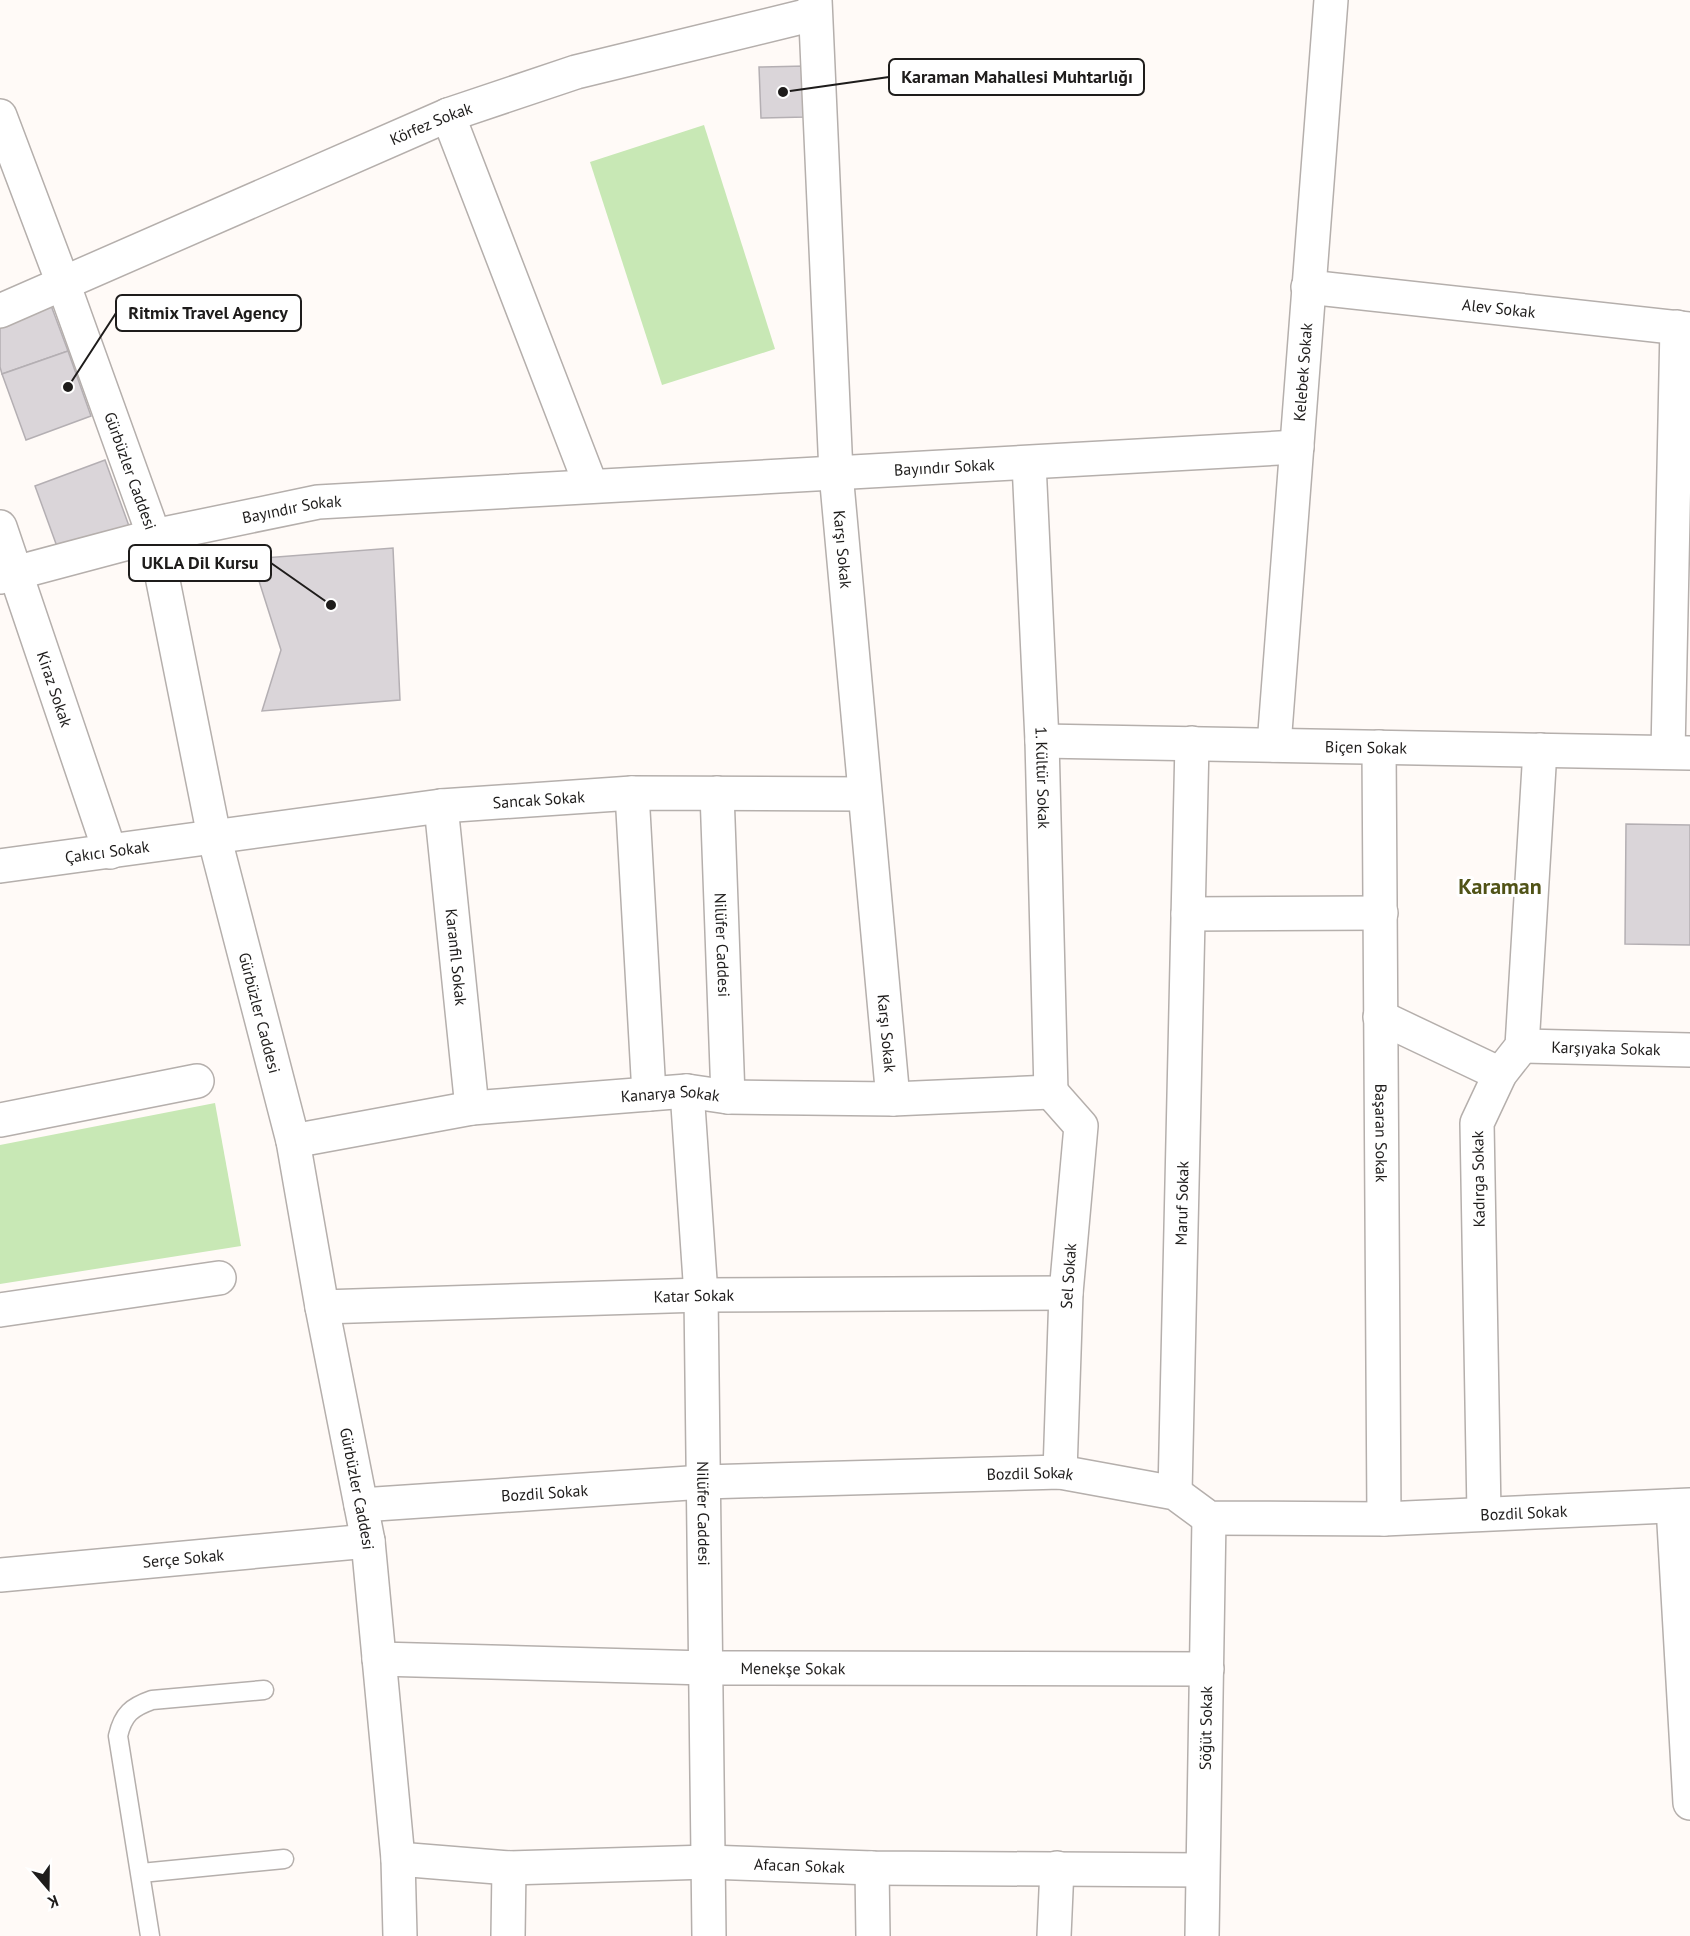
<svg xmlns="http://www.w3.org/2000/svg" width="1690" height="1936" viewBox="0 0 1690 1936" font-family="'PT Sans',sans-serif">
<style>
.green{fill:#c8e8b5}
.building{fill:#dad5d9;stroke:#b4afb3;stroke-width:1.5}
.lines{fill:none;stroke-linecap:round;stroke-linejoin:round}
.service-casing{stroke:#b5afac;stroke-width:21}
.minor-casing{stroke:#b5afac;stroke-width:36}
.tertiary-casing{stroke:#b5afac;stroke-width:36}
.service{stroke:#fff;stroke-width:18}
.minor{stroke:#fff;stroke-width:33}
.tertiary{stroke:#fff;stroke-width:33}
.labels{text-anchor:middle;dominant-baseline:central;stroke-width:6;stroke-linejoin:round;paint-order:stroke}
.street-label{font-size:16px;fill:#1e1c1b;stroke:#fff}
.district-label{font-size:22px;font-weight:bold;fill:#505317;stroke:#fff}
.leader{fill:none;stroke:#1e1c1b;stroke-width:2}
.callout-dot{fill:#1e1c1b;stroke:#fff;stroke-width:2}
.callout{fill:#fff;stroke:#1e1c1b;stroke-width:2}
.callout-label{font-size:18px;text-anchor:middle;font-weight:bold;fill:#1e1c1b}
</style>
<rect width="100%" height="100%" fill="#fffaf7"/>
<g class="green">
<polygon points="704,125 775,349 662,385 590,162"/>
<polygon points="215,1103 241,1246 0,1284 0,1145"/>
</g>
<g class="building">
<polygon points="805,66 806,117 761,118 759,67"/>
<polygon points="49,300 68,351 2,374 0,367 0,317"/>
<polygon points="68,351 91,416 26,440 2,374"/>
<polygon points="105,460 129,526 59,552 35,486"/>
<polygon points="393,548 400,700 262,711 281,650 252,559"/>
<polygon points="1626,824 1690,825 1690,945 1625,944"/>
</g>
<g class="lines">
<defs>
<g id="service">
<polyline points="141,1873 284,1859"/>
<path d="M150 1936 118 1736C123 1714 132 1707 152 1700L264 1690"/>
</g>
<g id="minor">
<path id="s1" d="M815 0 836 473 893 1099"/>
<polyline points="448,115 591,486"/>
<path id="s2" d="M1308 287 1690 329"/>
<path id="s3" d="M0 311 448 115 576 72 814 14"/>
<path id="s4" d="M1029 463 1042 741 1051 1092"/>
<path id="s5" d="M0 527 110 852"/>
<path id="s6" d="M0 577 154 536 318 502 1297 447"/>
<path id="s7" d="M1042 741 1690 753"/>
<path id="s8" d="M1274 745 1331 0"/>
<path id="s9" d="M1379 747 1384 1519"/>
<polyline points="1668,752 1677,327"/>
<polyline points="632,793 649,1094"/>
<path id="s10" d="M717 793 728 1097"/>
<path id="s11" d="M441 806 472 1108"/>
<path id="s12" d="M0 866 441 806 632 793 864 794"/>
<polyline points="1188,914 1381,913"/>
<polyline points="1380,1017 1500,1074"/>
<path id="s13" d="M1522 1046 1690 1050"/>
<path id="s14" d="M687 1091 701 1295 709 1936"/>
<polyline points="1051,1092 1081,1126 1066,1293 1060,1472"/>
<polyline points="0,1120 197,1081"/>
<path id="s15" d="M293 1141 472 1108 687 1091 728 1097 893 1099 1051 1092"/>
<path id="s16" d="M322 1307 701 1295 1066 1293"/>
<polyline points="0,1310 219,1278"/>
<path id="s17" d="M1175 1493 1192 743"/>
<path id="s18" d="M361 1505 704 1482 1060 1472 1175 1493 1209 1518 1384 1519 1690 1505"/>
<polyline points="1673,1506 1690,1803"/>
<polyline points="1484,1513 1477,1123 1500,1074 1522,1046 1540,750"/>
<path id="s19" d="M0 1575 368 1541"/>
<path id="s20" d="M379 1659 706 1668 1207 1669"/>
<path id="s21" d="M398 1859 509 1868 708 1862 872 1868 1202 1870"/>
<polyline points="872,1868 873,1936"/>
<polyline points="508,1936 509,1868"/>
<polyline points="1054,1936 1057,1868"/>
<path id="s22" d="M1202 1936 1209 1518"/>
</g>
<g id="tertiary">
<path id="s23" d="M0 116 63 283 154 536 214 836 293 1141 322 1307 368 1541 398 1859 400 1936"/>
</g>
</defs>
<use href="#service" class="service-casing"/>
<use href="#minor" class="minor-casing"/>
<use href="#tertiary" class="tertiary-casing"/>
<use href="#service" class="service"/>
<use href="#minor" class="minor"/>
<use href="#tertiary" class="tertiary"/>
</g>
<g class="labels">
<g class="street-label">
<text stroke="none"><textPath href="#s3" startOffset="470">Körfez Sokak</textPath></text>
<text stroke="none"><textPath href="#s2" startOffset="192">Alev Sokak</textPath></text>
<text stroke="none"><textPath href="#s8" startOffset="374">Kelebek Sokak</textPath></text>
<text stroke="none"><textPath href="#s6" startOffset="954">Bayındır Sokak</textPath></text>
<text stroke="none"><textPath href="#s23" startOffset="378">Gürbüzler Caddesi</textPath></text>
<text stroke="none"><textPath href="#s6" startOffset="300">Bayındır Sokak</textPath></text>
<text stroke="none"><textPath href="#s1" startOffset="550">Karşı Sokak</textPath></text>
<text stroke="none"><textPath href="#s5" startOffset="171">Kiraz Sokak</textPath></text>
<text stroke="none"><textPath href="#s7" startOffset="324">Biçen Sokak</textPath></text>
<text stroke="none"><textPath href="#s4" startOffset="315">1. Kültür Sokak</textPath></text>
<text stroke="none"><textPath href="#s12" startOffset="543">Sancak Sokak</textPath></text>
<text stroke="none"><textPath href="#s12" startOffset="108">Çakıcı Sokak</textPath></text>
<text stroke="none"><textPath href="#s10" startOffset="152">Nilüfer Caddesi</textPath></text>
<text stroke="none"><textPath href="#s11" startOffset="152">Karanfil Sokak</textPath></text>
<text stroke="none"><textPath href="#s23" startOffset="936">Gürbüzler Caddesi</textPath></text>
<text stroke="none"><textPath href="#s1" startOffset="1036">Karşı Sokak</textPath></text>
<text stroke="none"><textPath href="#s13" startOffset="84">Karşıyaka Sokak</textPath></text>
<text stroke="none"><textPath href="#s15" startOffset="381">Kanarya Sokak</textPath></text>
<text stroke="none"><textPath href="#s9" startOffset="386">Başaran Sokak</textPath></text>
<text transform="translate(1478 1179) rotate(-91)">Kadırga Sokak</text>
<text stroke="none"><textPath href="#s17" startOffset="290">Maruf Sokak</textPath></text>
<text transform="translate(1068 1276) rotate(-86)">Sel Sokak</text>
<text stroke="none"><textPath href="#s16" startOffset="372">Katar Sokak</textPath></text>
<text stroke="none"><textPath href="#s18" startOffset="670">Bozdil Sokak</textPath></text>
<text stroke="none"><textPath href="#s23" startOffset="1422">Gürbüzler Caddesi</textPath></text>
<text stroke="none"><textPath href="#s18" startOffset="184">Bozdil Sokak</textPath></text>
<text stroke="none"><textPath href="#s18" startOffset="1174">Bozdil Sokak</textPath></text>
<text stroke="none"><textPath href="#s14" startOffset="423">Nilüfer Caddesi</textPath></text>
<text stroke="none"><textPath href="#s19" startOffset="184">Serçe Sokak</textPath></text>
<text stroke="none"><textPath href="#s20" startOffset="414">Menekşe Sokak</textPath></text>
<text stroke="none"><textPath href="#s22" startOffset="208">Söğüt Sokak</textPath></text>
<text stroke="none"><textPath href="#s21" startOffset="402">Afacan Sokak</textPath></text>
</g>
<g class="district-label">
<text x="1500" y="886">Karaman</text>
</g>
</g>
<path class="leader" d="M783 92L889 77M68 387L116 313M331 605L271 563"/>
<g class="callout-dot">
<circle cx="783" cy="92" r="6"/>
<circle cx="68" cy="387" r="6"/>
<circle cx="331" cy="605" r="6"/>
</g>
<g class="callout">
<rect x="889" y="59" width="255" height="36" rx="6"/>
<rect x="116" y="295" width="185" height="36" rx="6"/>
<rect x="129" y="545" width="142" height="36" rx="6"/>
</g>
<g class="callout-label">
<text x="1017" y="83">Karaman Mahallesi Muhtarlığı</text>
<text x="208" y="319">Ritmix Travel Agency</text>
<text x="200" y="569">UKLA Dil Kursu</text>
</g>
<g transform="translate(48 1888) rotate(160)" stroke="#ffffff" stroke-width="4.5" paint-order="stroke">
<path d="M0-4.5L10 22L0 15L-10 22Z" fill="#1e1c1b"/>
<text y="-9" font-size="16" font-weight="bold" text-anchor="middle" fill="#1e1c1b">K</text>
</g>
</svg>
